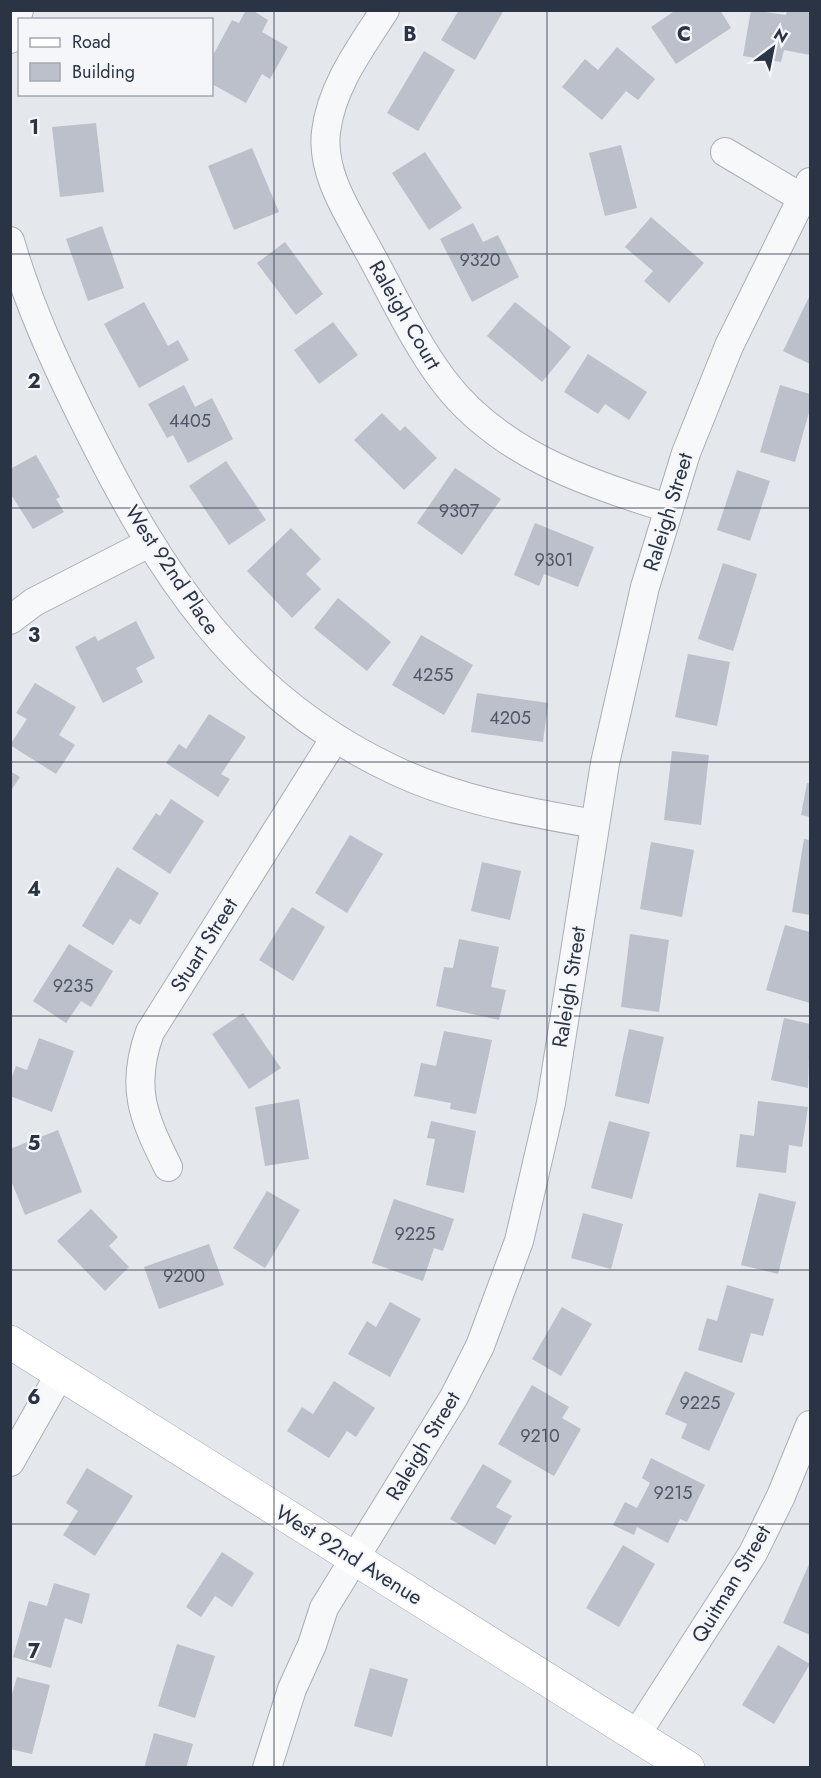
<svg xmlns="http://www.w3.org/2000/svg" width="821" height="1778" viewBox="0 0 821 1778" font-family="Jost,sans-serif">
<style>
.building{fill:#bbc0ca}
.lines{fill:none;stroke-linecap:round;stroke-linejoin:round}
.street-casing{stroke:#a9aeb7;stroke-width:30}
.primary-casing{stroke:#a3abb8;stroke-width:34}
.street{stroke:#f7f8fa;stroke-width:28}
.primary{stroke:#fff;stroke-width:33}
.grid{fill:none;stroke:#2b3445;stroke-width:1.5;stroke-opacity:0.55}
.labels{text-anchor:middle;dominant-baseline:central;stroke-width:4.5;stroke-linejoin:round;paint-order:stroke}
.number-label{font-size:18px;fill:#4f5766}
.street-label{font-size:21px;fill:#2b3445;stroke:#f4f6f9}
.grid-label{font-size:20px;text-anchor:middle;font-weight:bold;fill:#2b3445;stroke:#f4f6f9;stroke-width:4.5;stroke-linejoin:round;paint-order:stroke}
</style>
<rect width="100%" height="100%" fill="#e4e7ec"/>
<g class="building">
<polygon points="246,10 252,10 268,20 262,32 288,47 270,79 262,74 246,103 212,84 212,57 232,20 239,23"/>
<polygon points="459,10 504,10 475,60 441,40"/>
<polygon points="676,10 720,10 731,28 676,64 651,27"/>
<polygon points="751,10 786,15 787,10 810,10 810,55 784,50 781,62 743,56"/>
<polygon points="617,47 655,79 638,100 626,91 602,120 562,87 585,59 598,70"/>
<polygon points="424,51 455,70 418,131 387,113"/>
<polygon points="96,123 104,192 60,197 52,127"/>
<polygon points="621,145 637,208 605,216 589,153"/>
<polygon points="252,148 279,212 234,230 208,166"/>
<polygon points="425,152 462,208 429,230 392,173"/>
<polygon points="651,217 704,263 669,303 644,281 653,271 625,247"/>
<polygon points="473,223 483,242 498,235 519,277 472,302 440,239"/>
<polygon points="102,226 124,288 88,301 66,239"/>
<polygon points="285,242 323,294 296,315 257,263"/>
<polygon points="810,295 810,364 783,351"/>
<polygon points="144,302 168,346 178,340 189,360 139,388 104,324"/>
<polygon points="515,302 571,347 542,382 487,336"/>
<polygon points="333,322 358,355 319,384 294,350"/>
<polygon points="588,354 647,392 629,420 605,404 598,414 564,392"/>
<polygon points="184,385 195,407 212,398 233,439 188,463 173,435 167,438 148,404"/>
<polygon points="780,385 810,394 810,409 795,462 760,452"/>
<polygon points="382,413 400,431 405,426 437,458 404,490 354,440"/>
<polygon points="36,455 60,497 56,499 64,512 33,529 10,493 10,469"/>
<polygon points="226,461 266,520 229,545 189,486"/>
<polygon points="455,468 501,499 462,555 417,523"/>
<polygon points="737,470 770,481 750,541 717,530"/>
<polygon points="535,523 594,547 578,587 544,574 539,586 514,575"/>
<polygon points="291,528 321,559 306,574 321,589 292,618 247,571"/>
<polygon points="723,563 757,574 733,651 698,639"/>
<polygon points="338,598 391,642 367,671 314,628"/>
<polygon points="136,621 155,658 136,668 143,682 103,703 75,647 95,636 98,641"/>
<polygon points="421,635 473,665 444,715 392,685"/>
<polygon points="688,654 730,662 717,726 675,717"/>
<polygon points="35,683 76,707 59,735 75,745 56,774 10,745 27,719 16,713"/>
<polygon points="477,693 548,703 543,742 471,732"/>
<polygon points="209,714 246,737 221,774 230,779 218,797 166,763 179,744 186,749"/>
<polygon points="672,751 709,755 701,825 664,820"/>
<polygon points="10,771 20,777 10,792"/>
<polygon points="807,783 810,784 810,817 801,815"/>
<polygon points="171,799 204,821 170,874 132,849 156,813 160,816"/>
<polygon points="350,835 383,854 347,913 315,893"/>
<polygon points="804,839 810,840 810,915 792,912"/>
<polygon points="651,842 694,850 682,917 640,909"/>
<polygon points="482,862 521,871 510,920 471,911"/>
<polygon points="117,867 159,893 140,925 130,919 113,945 82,926"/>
<polygon points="292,907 325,927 293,981 259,960"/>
<polygon points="785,925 810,932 810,1003 766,990"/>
<polygon points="630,934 669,940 659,1012 621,1007"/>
<polygon points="459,939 499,947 491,987 506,990 499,1020 436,1006 444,967 453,968"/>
<polygon points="69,944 113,971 91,1007 81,1001 66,1023 33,1001"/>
<polygon points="243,1013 281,1068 249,1089 212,1034"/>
<polygon points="784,1018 810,1024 808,1088 771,1080"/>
<polygon points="629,1029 664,1037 649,1104 615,1096"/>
<polygon points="444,1031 492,1040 476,1114 450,1109 451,1103 414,1096 421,1063 436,1066"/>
<polygon points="39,1038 74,1051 52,1112 10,1096 10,1082 16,1066 27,1070"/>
<polygon points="299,1099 309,1159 265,1166 255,1107"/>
<polygon points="758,1101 808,1107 802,1147 789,1145 786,1173 736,1167 740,1134 754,1136"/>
<polygon points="431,1121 476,1131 464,1193 426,1185 435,1139 427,1138"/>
<polygon points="609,1121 650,1132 632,1199 591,1188"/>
<polygon points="58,1130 82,1192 25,1215 10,1178 10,1149"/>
<polygon points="267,1191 300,1210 265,1268 233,1248"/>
<polygon points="759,1193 796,1202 778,1274 741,1265"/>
<polygon points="394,1199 454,1219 443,1251 434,1248 423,1281 372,1263"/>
<polygon points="91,1209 118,1237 109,1246 129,1267 105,1291 57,1241"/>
<polygon points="583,1213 623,1224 611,1269 571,1258"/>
<polygon points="209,1244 224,1285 159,1309 144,1267"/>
<polygon points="727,1285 774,1299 763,1336 751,1333 742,1363 698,1350 707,1318 717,1321"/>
<polygon points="390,1302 421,1319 390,1377 348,1354 367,1321 376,1327"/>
<polygon points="562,1307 592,1324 561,1376 532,1359"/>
<polygon points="685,1371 735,1393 709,1451 681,1438 687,1424 665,1414"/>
<polygon points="334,1381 375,1408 356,1437 347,1431 329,1458 287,1431 302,1407 313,1414"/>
<polygon points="532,1385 569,1407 562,1418 581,1429 554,1476 498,1444"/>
<polygon points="651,1458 705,1485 687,1522 680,1519 668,1543 637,1527 634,1535 613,1525 625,1502 637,1508 650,1483 642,1478"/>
<polygon points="483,1464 512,1481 496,1507 512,1516 495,1545 450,1519"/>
<polygon points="87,1468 133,1496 95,1556 63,1535 78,1511 66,1503"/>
<polygon points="623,1545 655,1564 619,1627 586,1608"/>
<polygon points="222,1552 254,1573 232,1607 215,1596 201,1617 186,1607"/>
<polygon points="810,1562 810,1635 783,1623"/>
<polygon points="54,1583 90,1594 82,1624 65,1618 51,1668 13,1657 29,1601 47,1606"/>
<polygon points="177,1644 215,1656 195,1718 158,1706"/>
<polygon points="778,1645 810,1664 774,1724 742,1705"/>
<polygon points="370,1668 408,1679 392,1737 354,1726"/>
<polygon points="17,1677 50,1685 32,1754 10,1749 10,1701"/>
<polygon points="154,1733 193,1744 186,1768 144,1768"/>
</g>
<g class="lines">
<defs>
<g id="street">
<path d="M385 10C361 47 331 87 326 132 321 174 349 214 368 250 392 293 413 340 443 380 497 452 585 483 668 508"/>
<polyline points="10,39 19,10"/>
<polyline points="725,152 802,198"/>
<path d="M10 241C29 306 56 365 86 425 160 574 238 697 394 770 457 800 527 812 595 824"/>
<polyline points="10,620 34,602 149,543"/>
<path d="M168 1167C143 1117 130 1087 150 1032L335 738"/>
<polyline points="10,1462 60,1374"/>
<polyline points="636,1735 753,1553 781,1496 810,1425"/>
<polyline points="267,1768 292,1689 312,1645 324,1608 454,1397 480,1346 519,1241 551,1103 605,763 645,587 686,453 729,346 810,182"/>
</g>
<polyline id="primary" points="10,1342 688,1768"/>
</defs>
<use href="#street" class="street-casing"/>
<use href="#primary" class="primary-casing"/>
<use href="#street" class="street"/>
<use href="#primary" class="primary"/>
</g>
<path class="grid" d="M274 10V1768M547 10V1768M10 254H810M10 508H810M10 762H810M10 1016H810M10 1270H810M10 1524H810"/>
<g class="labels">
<g class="number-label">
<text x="480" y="260">9320</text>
<text x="190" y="421">4405</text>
<text x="459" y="511">9307</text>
<text x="554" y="560">9301</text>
<text x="433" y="675">4255</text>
<text x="510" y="718">4205</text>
<text x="73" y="986">9235</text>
<text x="415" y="1234">9225</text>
<text x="184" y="1276">9200</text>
<text x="700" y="1403">9225</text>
<text x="540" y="1436">9210</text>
<text x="673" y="1493">9215</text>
</g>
<g class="street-label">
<text transform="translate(405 315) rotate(60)">Raleigh Court</text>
<text transform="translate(668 512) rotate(-73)">Raleigh Street</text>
<text transform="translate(172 570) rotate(56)">West 92nd Place</text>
<text transform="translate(204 945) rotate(-58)">Stuart Street</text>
<text transform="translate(569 987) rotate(-81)">Raleigh Street</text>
<text transform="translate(423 1446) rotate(-59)">Raleigh Street</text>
<text transform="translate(349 1555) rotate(32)">West 92nd Avenue</text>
<text transform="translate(731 1584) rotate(-59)">Quitman Street</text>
</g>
</g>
<g class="grid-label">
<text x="410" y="41">B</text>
<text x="684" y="41">C</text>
<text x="34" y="134">1</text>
<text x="34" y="388">2</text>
<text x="34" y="642">3</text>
<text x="34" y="896">4</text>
<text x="34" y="1150">5</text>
<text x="34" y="1404">6</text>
<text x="34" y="1658">7</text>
</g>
<rect width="821" height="1778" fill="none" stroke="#2b3445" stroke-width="24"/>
<rect x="18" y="18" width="195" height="78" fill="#f4f6f9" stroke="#a4a8b1" stroke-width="1.5"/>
<rect x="30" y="38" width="30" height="9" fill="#ffffff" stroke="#a4a8b1" stroke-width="1.5"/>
<text x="72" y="48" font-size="18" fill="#2b3445">Road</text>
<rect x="30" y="63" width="30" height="18" fill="#bbc0ca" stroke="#a4a8b1" stroke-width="1.5"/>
<text x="72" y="78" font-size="18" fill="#2b3445">Building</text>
<g transform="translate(773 48) rotate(32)" stroke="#f4f6f9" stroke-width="4.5" paint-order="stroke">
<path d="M0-4.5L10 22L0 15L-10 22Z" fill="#2b3445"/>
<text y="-9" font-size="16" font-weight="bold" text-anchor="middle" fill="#2b3445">N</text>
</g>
</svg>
